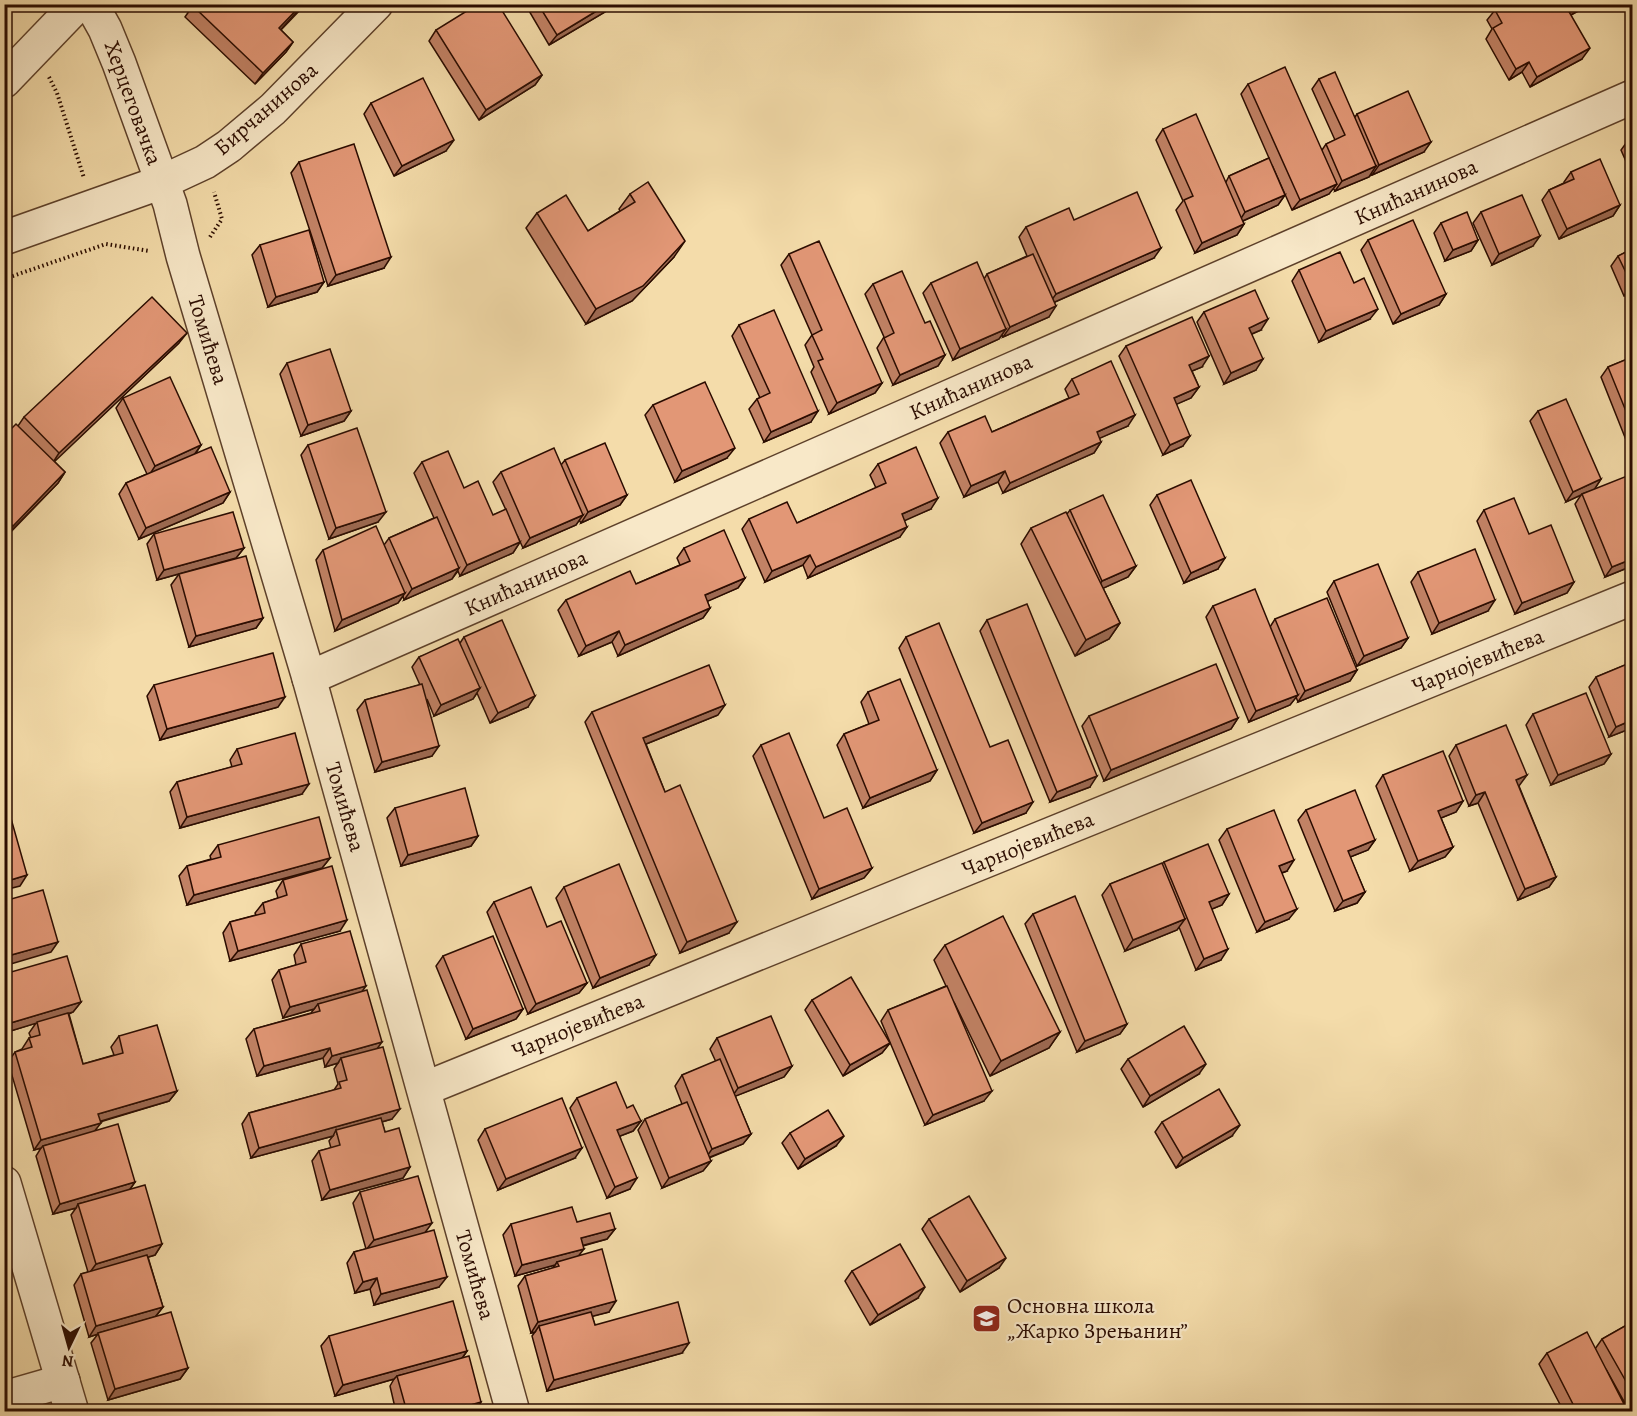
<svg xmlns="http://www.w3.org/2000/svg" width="1637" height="1416" viewBox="0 0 1637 1416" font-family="Alegreya,serif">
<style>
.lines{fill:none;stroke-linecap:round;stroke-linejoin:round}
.minor-casing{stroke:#5d402a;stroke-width:36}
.path{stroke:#2b0c00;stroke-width:4;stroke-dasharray:1.5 3;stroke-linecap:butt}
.minor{stroke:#f8e8c8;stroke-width:33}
.wall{fill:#c28265;stroke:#2b0c00;stroke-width:1.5}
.shaded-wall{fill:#9e6a53;stroke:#2b0c00;stroke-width:1.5}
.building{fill:#e29776;stroke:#2b0c00;stroke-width:1.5}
.labels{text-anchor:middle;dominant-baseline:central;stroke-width:4.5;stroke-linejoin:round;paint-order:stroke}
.street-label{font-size:22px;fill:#2b0c00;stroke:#f8e8c8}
.poi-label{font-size:22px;fill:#2b0c00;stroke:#f8e8c8;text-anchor:start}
</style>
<rect width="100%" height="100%" fill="#f4dcaa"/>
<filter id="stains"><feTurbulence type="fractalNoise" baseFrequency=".00333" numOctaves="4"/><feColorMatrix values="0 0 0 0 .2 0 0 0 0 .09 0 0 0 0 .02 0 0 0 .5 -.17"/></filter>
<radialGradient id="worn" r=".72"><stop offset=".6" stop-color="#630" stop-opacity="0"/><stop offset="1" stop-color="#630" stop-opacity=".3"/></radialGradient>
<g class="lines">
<defs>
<g id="minor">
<polyline points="91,4 105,29 119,63 170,204 183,256 309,678 513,1412"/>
<polyline points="4,81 78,4"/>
<polyline points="4,238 162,182 205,162 229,146 273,109 376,4"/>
<polyline points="309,678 1632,97"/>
<polyline points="424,1089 1632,598"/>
<polyline points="4,1183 72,1412"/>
<polyline points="4,1398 63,1381"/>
</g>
</defs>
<use href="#minor" class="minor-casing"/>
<g class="path">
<polyline points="49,77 57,93 84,178"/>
<polyline points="210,237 222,219 214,192"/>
<polyline points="4,279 106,244 149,251"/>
</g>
<use href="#minor" class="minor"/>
</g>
<g class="wall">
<polygon points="194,4 303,7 281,30 293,42 286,52 255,84 185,17"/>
<polygon points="525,4 611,4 605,12 549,45"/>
<polygon points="1504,4 1585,4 1582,9 1571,15 1582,59 1530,87 1522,72 1509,80 1486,39 1492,29 1487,20 1495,10"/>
<polygon points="436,30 542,75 535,85 479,120 429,41"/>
<polygon points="1319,79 1355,117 1357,114 1424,152 1372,175 1371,174 1369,177 1335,191 1333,188 1329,194 1292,210 1272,165 1285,195 1278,205 1243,221 1244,224 1237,235 1195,253 1176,210 1183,201 1156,140 1163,129 1226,182 1229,176 1269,158 1241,94 1248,84 1322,150 1326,144 1335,140 1312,89"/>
<polygon points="371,103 446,151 394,176 364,114"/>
<polygon points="1632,137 1632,175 1621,150 1629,139"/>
<polygon points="299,162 384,268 328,286 291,173"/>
<polygon points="1571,172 1620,205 1613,216 1559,239 1542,200 1549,190 1564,183 1564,182"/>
<polygon points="630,194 674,257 632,301 586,324 526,228 537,213 588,231 620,211 619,209"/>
<polygon points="1481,212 1533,246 1492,265 1473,223"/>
<polygon points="1074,220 1154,258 1055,302 1049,317 1003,337 1002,335 999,339 953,360 923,293 931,283 984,279 987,274 1027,256 1019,237 1026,227"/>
<polygon points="1441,223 1478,240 1471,251 1445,261 1434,233"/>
<polygon points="1368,240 1446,294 1439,305 1393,324 1361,250"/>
<polygon points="260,245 324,282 317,292 268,307 252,255"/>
<polygon points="1632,249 1632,292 1624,296 1611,266 1618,256"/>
<polygon points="789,254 882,383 875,393 829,414 811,372 814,367 805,345 812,335 781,265"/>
<polygon points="1299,270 1370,319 1319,342 1292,281"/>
<polygon points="873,284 925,323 945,355 938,366 893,385 877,348 884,337 865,294"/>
<polygon points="1204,312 1261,330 1252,334 1256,370 1224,384 1197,322"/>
<polygon points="739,325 811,422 764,442 749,409 757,399 760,398 732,336"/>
<polygon points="179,343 54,461 65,472 58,483 7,536 10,539 4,546 4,436 18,426 24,417"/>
<polygon points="1126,346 1202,367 1192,371 1199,387 1191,398 1176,404 1183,446 1163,455 1119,356"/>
<polygon points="1632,357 1632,455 1601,377 1608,367"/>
<polygon points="287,363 351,411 344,421 301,436 280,374"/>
<polygon points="1072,379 1128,426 1099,438 1101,442 1094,453 1003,493 998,482 964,497 940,443 948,432 992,432 1069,398 1065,389"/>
<polygon points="123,398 201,445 196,453 230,492 223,503 139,539 119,494 126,483 147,474 116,408"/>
<polygon points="653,405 727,458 675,482 645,415"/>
<polygon points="1538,411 1601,479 1594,489 1632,566 1605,577 1575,504 1581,495 1566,502 1530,421"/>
<polygon points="308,445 378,522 329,539 301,455"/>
<polygon points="565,460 627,495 620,505 581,523 579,520 576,525 523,548 517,535 520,542 513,553 460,576 458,571 452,579 404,600 403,596 398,603 335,631 316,560 323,550 384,545 389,538 434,518 414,473 422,462 464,488 493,515 506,510 493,482 501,472 561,465"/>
<polygon points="878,464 931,509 904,520 900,537 808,578 803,565 765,582 742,529 749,519 797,523 876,488 870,475"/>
<polygon points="1157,495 1218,569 1184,583 1150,505"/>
<polygon points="1070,510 1136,566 1128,577 1103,588 1120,623 1109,639 1075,656 1021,544 1031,528 1067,514"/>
<polygon points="1484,510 1529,534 1574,582 1567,593 1515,614 1477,521"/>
<polygon points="154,534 244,548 236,558 157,580 147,544"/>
<polygon points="684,548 745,578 738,588 707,601 710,608 703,618 618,656 612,642 579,656 558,610 566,600 636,584 680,565 677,558"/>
<polygon points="1418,572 1488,611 1432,634 1411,582"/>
<polygon points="179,574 263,618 256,628 189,647 171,585"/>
<polygon points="1334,581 1408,638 1401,648 1357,666 1327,592"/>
<polygon points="1213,606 1270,627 1275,619 1357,670 1350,681 1298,702 1296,697 1290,705 1249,722 1206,617"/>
<polygon points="987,620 1090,787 1050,802 980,631"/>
<polygon points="464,637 528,707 490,723 477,693 473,699 434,716 427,699 432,756 375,772 357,710 365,700 420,685 412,667 419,657 460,643"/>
<polygon points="906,637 990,747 1026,813 974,833 899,648"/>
<polygon points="1632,662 1632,728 1609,737 1589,687 1596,677"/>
<polygon points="154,685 278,707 160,740 147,696"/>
<polygon points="868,692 937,770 930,781 863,808 837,745 844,734 869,724 861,702"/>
<polygon points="592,712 718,715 646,744 665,792 729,933 680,953 585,722"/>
<polygon points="1533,714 1611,754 1604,764 1551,785 1526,725"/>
<polygon points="1089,716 1238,718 1231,729 1104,781 1082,726"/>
<polygon points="761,745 824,818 872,868 864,878 812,899 753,756"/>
<polygon points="1456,745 1519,786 1556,877 1549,887 1518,900 1478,803 1469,806 1449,756"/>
<polygon points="237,749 302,794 180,828 170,792 177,782 232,767 230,760"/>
<polygon points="1383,775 1463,801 1456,812 1441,818 1453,847 1445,857 1410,871 1376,786"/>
<polygon points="395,808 478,836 471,846 401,866 387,818"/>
<polygon points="1306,810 1375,840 1368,850 1350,857 1365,892 1357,903 1335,911 1298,820"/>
<polygon points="1227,829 1287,871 1282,873 1289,919 1257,932 1219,840"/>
<polygon points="218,845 330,858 322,868 187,905 179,876 187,866 211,859 210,856"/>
<polygon points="1164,862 1229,894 1222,905 1212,909 1221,960 1196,970 1179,927 1177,930 1125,951 1102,895 1110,884 1162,864"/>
<polygon points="283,880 340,931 230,961 223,933 230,922 256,915 255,913 263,903 278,898 276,891"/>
<polygon points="564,887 649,965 593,988 556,898"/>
<polygon points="494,902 547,927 587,983 579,993 528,1014 487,912"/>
<polygon points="1033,914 1127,1024 1120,1034 1077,1052 1025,924"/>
<polygon points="301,944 362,992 377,1049 392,1119 382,1122 385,1132 410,1167 403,1178 322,1200 312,1161 319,1151 331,1148 329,1141 333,1136 251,1158 242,1124 249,1113 334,1090 338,1084 334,1069 338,1063 325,1067 323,1058 257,1076 246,1039 254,1029 311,1013 314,1009 283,1018 272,980 279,970 296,965 294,955"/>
<polygon points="945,945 1060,1032 1049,1048 990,1076 954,1002 984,1101 925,1125 881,1021 888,1010 946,986 934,960"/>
<polygon points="443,956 523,1009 516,1019 466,1039 436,966"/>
<polygon points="4,974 81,1002 73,1012 69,1014 83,1064 114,1055 111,1047 119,1036 177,1091 169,1101 100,1122 95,1131 135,1182 130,1189 162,1244 155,1255 148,1257 163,1307 156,1316 188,1368 180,1379 108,1400 91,1343 98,1334 89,1337 74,1285 81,1274 88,1272 71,1215 76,1208 53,1214 36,1156 41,1148 34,1150 8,1062 15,1052 22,1049 29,1038 31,1038 29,1033 36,1023 4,1033"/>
<polygon points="812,1000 890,1043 882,1053 843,1076 805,1010"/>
<polygon points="717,1038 792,1066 784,1077 735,1096 751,1134 743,1144 709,1158 711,1161 703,1171 662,1188 638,1130 645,1119 682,1104 675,1086 682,1075 716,1062 710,1049"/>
<polygon points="1128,1059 1199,1074 1143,1107 1121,1069"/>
<polygon points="577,1098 627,1108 641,1121 633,1131 620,1136 630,1189 607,1198 570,1108"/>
<polygon points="1162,1122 1232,1136 1176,1168 1155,1132"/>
<polygon points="485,1129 575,1158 498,1190 478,1140"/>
<polygon points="790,1133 836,1146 798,1169 782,1143"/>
<polygon points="360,1192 426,1232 439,1287 374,1305 370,1289 355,1293 347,1263 354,1252 366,1249 353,1203"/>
<polygon points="929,1219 999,1268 960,1292 922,1229"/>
<polygon points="577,1222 615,1229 607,1239 583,1246 579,1256 609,1312 592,1316 595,1325 682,1353 547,1391 532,1336 535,1332 531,1333 518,1286 525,1276 553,1268 555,1265 515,1276 503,1235 511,1224"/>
<polygon points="852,1271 918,1298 870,1325 845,1281"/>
<polygon points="1632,1322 1632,1412 1630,1412 1606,1369 1628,1412 1564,1412 1539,1364 1547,1353 1595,1349 1602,1339"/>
<polygon points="329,1336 467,1351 463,1357 475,1412 396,1412 390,1386 394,1379 335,1396 321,1346"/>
</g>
<g class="shaded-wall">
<polygon points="9,4 12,4 4,12 4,9"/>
<polygon points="302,4 304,4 272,39 279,28"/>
<polygon points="608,4 611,4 605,12 549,45 557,35"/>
<polygon points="1578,4 1585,4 1582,9 1561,20 1568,10"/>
<polygon points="293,42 286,52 255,84 263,73"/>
<polygon points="1590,48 1582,59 1530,87 1537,77"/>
<polygon points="1529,62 1522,72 1509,80 1516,69"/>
<polygon points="542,75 535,85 479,120 486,110"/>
<polygon points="454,140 446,151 394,176 402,166"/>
<polygon points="1431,142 1424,152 1372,175 1379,165"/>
<polygon points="1376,166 1369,177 1335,191 1342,181"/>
<polygon points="1337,184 1329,194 1292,210 1300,200"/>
<polygon points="1285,195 1278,205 1238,223 1245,212"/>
<polygon points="1620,205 1613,216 1559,239 1567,229"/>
<polygon points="1244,224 1237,235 1195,253 1202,243"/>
<polygon points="1540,236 1533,246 1492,265 1499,254"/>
<polygon points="1478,240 1471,251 1445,261 1453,250"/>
<polygon points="685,241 674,257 632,301 586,324 596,309"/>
<polygon points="1161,248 1154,258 1048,305 1056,294"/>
<polygon points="391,257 384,268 328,286 336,275"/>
<polygon points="324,282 317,292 268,307 276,297"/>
<polygon points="1632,285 1632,292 1624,296"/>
<polygon points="1446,294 1439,305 1393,324 1401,314"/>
<polygon points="1056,306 1049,317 1003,337 1010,327"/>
<polygon points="1378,309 1370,319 1319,342 1326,331"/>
<polygon points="1268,319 1261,330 1242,338 1249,328"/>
<polygon points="1006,329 999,339 953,360 960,349"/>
<polygon points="187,333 179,343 52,464 59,453"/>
<polygon points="945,355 938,366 893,385 900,375"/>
<polygon points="1209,356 1202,367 1182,375 1189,365"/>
<polygon points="1263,359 1256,370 1224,384 1231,373"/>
<polygon points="882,383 875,393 829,414 837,403"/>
<polygon points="1199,387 1191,398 1166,409 1174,398"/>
<polygon points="351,411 344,421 301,436 308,425"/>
<polygon points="818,411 811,422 764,442 771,432"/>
<polygon points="1135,415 1128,426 1089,443 1097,432"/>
<polygon points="1190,436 1183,446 1163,455 1170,445"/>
<polygon points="1101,442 1094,453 1003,493 1010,483"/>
<polygon points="201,445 194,455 148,477 155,466"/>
<polygon points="735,448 727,458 675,482 682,471"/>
<polygon points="1005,471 998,482 964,497 971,486"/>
<polygon points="65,472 58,483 6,536 13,526"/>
<polygon points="1601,479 1594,490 1582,494 1581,495 1566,502 1573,492"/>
<polygon points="230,492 223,503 139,539 146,528"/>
<polygon points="627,495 620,505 581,523 588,512"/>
<polygon points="938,498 931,509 895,525 902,514"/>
<polygon points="386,512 378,522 329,539 336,528"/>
<polygon points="583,515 576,525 523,548 530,538"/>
<polygon points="907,527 900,537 808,578 816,567"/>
<polygon points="520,542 513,553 460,576 467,565"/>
<polygon points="244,548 236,558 157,580 164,570"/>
<polygon points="810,555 803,565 765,582 772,571"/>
<polygon points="1225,558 1218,569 1184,583 1191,573"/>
<polygon points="1632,559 1632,566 1605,577 1612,567"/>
<polygon points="1136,566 1128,577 1095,592 1102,581"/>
<polygon points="459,568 452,579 404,600 412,589"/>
<polygon points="745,578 738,588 697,606 705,595"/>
<polygon points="1574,582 1567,593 1515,614 1522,603"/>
<polygon points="405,593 398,603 335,631 342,620"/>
<polygon points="1495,600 1488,611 1432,634 1439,623"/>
<polygon points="710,608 703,618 618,656 625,645"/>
<polygon points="263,618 256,628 189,647 196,636"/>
<polygon points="1120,623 1109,639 1075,656 1086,640"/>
<polygon points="619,631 612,642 579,656 586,646"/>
<polygon points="1408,638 1401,648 1357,666 1364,656"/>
<polygon points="1357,670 1350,681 1298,702 1305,691"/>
<polygon points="480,688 473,699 434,716 441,705"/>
<polygon points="1298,695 1290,705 1249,722 1256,711"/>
<polygon points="535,696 528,707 490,723 498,713"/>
<polygon points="285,697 278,707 160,740 167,729"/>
<polygon points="725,705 718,715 636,748 643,738"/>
<polygon points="1238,718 1231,729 1104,781 1111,770"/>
<polygon points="1632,720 1632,728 1609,737 1616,727"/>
<polygon points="439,746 432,756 375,772 382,762"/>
<polygon points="1611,754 1604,764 1551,785 1558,775"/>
<polygon points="937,770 930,781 863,808 870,798"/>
<polygon points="1527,775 1519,786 1509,790 1516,780"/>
<polygon points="1097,776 1090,787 1050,802 1057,792"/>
<polygon points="309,784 302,794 180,828 187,817"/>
<polygon points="1485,792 1478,803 1469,806 1476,795"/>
<polygon points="1463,801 1456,812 1431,822 1438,811"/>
<polygon points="1033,802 1026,813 974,833 982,823"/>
<polygon points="478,836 471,846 401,866 408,855"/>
<polygon points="1375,840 1368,850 1340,861 1348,851"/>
<polygon points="1453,847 1445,857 1410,871 1418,861"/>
<polygon points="330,858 322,868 187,905 194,895"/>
<polygon points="1294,860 1287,871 1272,876 1279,866"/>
<polygon points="872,868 864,878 812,899 819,889"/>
<polygon points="27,875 20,886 4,890 4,882"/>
<polygon points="1556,877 1549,887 1518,900 1525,889"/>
<polygon points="1365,892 1357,903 1335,911 1343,901"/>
<polygon points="1229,894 1222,905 1202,913 1209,902"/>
<polygon points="1297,909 1289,919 1257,932 1265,922"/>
<polygon points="1185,919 1177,930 1125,951 1133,940"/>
<polygon points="347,920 340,931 230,961 238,951"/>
<polygon points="737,922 729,933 680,953 687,942"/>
<polygon points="58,942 51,952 4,966 4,957"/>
<polygon points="1228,949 1221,960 1196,970 1204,959"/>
<polygon points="656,955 649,965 593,988 600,978"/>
<polygon points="587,983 579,993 528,1014 536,1004"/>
<polygon points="366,986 358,997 318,1004 314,1009 283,1018 290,1007"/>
<polygon points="81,1002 73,1012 4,1033 4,1027 7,1024"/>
<polygon points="523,1009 516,1019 466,1039 473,1029"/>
<polygon points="1127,1024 1120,1034 1077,1052 1085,1041"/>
<polygon points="1060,1032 1049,1048 990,1076 1001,1061"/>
<polygon points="382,1042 374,1053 341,1058 338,1063 325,1067 332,1056"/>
<polygon points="890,1043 882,1053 843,1076 850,1065"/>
<polygon points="330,1048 323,1058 257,1076 264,1066"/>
<polygon points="1206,1064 1199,1074 1143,1107 1150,1096"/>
<polygon points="792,1066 784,1077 731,1098 738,1088"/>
<polygon points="177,1091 169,1101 91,1124 98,1114"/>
<polygon points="992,1091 984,1101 925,1125 933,1115"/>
<polygon points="400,1109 392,1119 337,1134 336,1130 333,1136 251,1158 259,1148"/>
<polygon points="641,1121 633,1131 610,1140 617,1130"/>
<polygon points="101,1123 93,1133 43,1146 41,1148 34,1150 41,1140"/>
<polygon points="1240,1125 1232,1136 1176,1168 1183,1158"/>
<polygon points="751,1134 743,1144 705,1159 712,1149"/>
<polygon points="844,1136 836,1146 798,1169 805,1159"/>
<polygon points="582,1148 575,1158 498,1190 506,1179"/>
<polygon points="711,1161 703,1171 662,1188 669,1178"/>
<polygon points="410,1167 403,1178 322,1200 330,1190"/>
<polygon points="637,1178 630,1189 607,1198 615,1187"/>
<polygon points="135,1182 128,1192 78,1204 76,1208 53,1214 60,1204"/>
<polygon points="432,1223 424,1234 366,1250 374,1240"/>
<polygon points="615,1229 607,1239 573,1248 581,1238"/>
<polygon points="162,1244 155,1255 88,1275 96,1264"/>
<polygon points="584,1249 576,1259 557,1262 555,1265 515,1276 522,1265"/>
<polygon points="1006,1258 999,1268 960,1292 967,1281"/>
<polygon points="447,1277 439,1287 374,1305 381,1294"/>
<polygon points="377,1278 370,1289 355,1293 363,1282"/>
<polygon points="925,1287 918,1298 870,1325 878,1315"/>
<polygon points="616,1301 609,1312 540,1330 539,1326 535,1332 531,1333 538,1322"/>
<polygon points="163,1307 155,1317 98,1333 98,1334 89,1337 96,1326"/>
<polygon points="689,1343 682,1353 547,1391 554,1380"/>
<polygon points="467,1351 460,1361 397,1376 394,1379 335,1396 343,1385"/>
<polygon points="188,1368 180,1379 108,1400 115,1389"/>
<polygon points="481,1402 475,1412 446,1412"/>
</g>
<g class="building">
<polygon points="194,4 302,4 279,28 293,42 263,73 193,6"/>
<polygon points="478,4 498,4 542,75 486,110 436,30"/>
<polygon points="538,4 608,4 557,35"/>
<polygon points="1504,4 1578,4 1568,10 1590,48 1537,77 1529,62 1516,69 1493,28 1502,23 1495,10"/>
<polygon points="1285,67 1337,184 1300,200 1248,84"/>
<polygon points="1335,72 1376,166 1342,181 1326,144 1345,135 1319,79"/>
<polygon points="423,78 454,140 402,166 371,103"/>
<polygon points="1408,91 1431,142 1379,165 1357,114"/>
<polygon points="1196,114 1244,224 1202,243 1184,200 1193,196 1163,129"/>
<polygon points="1632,137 1632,148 1629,139"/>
<polygon points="354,144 391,257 336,275 299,162"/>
<polygon points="1269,158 1285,195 1245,212 1229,176"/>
<polygon points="1600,159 1620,205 1567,229 1549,190 1574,179 1571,172"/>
<polygon points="648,182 685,241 643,286 596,309 537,213 566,195 588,231 635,202 630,194"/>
<polygon points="1137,192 1161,248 1056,294 1026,227 1069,208 1074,220"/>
<polygon points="1522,195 1540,236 1499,254 1481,212"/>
<polygon points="1467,212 1478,240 1453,250 1441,223"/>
<polygon points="1413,220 1446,294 1401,314 1368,240"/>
<polygon points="309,230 324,282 276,297 260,245"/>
<polygon points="819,241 882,383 837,403 818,361 823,359 812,335 822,330 789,254"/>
<polygon points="1632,249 1632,285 1618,256"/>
<polygon points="1340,252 1354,283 1364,278 1378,309 1326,331 1299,270"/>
<polygon points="1033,254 1056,306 1010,327 987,274"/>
<polygon points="977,262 1006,329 960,349 931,283"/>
<polygon points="902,271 925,323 930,321 945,355 900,375 884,338 894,333 873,284"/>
<polygon points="1255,290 1268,319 1249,328 1263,359 1231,373 1204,312"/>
<polygon points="152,297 187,333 59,453 24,417"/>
<polygon points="774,310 818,411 771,432 757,399 770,393 739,325"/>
<polygon points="1192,317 1209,356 1189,365 1199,387 1174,398 1190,436 1170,445 1126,346"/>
<polygon points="330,349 351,411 308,425 287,363"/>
<polygon points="1632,357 1632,426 1608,367"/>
<polygon points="1111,361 1135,415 1097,432 1101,442 1010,483 1005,471 971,486 948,432 985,416 992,432 1079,394 1072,379"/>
<polygon points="170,377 201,445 155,466 123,398"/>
<polygon points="705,382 735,448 682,471 653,405"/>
<polygon points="1566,399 1601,479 1573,492 1538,411"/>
<polygon points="16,424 65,472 13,526 4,518 4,436"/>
<polygon points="357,428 386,512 336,528 308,445"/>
<polygon points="605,443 627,495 588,512 565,460"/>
<polygon points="211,447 230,492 146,528 126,483"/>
<polygon points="916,447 938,498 902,514 907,527 816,567 810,555 772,571 749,519 787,502 797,523 886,483 878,464"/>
<polygon points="554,448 583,515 530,538 501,472"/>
<polygon points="448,451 464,488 478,481 493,515 506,509 520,542 467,565 422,462"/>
<polygon points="1632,474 1632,559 1612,567 1582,494"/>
<polygon points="1191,480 1225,558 1191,573 1157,495"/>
<polygon points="1103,495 1136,566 1102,581 1070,510"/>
<polygon points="1514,498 1529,534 1551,525 1574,582 1522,603 1484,510"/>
<polygon points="233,512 244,548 164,570 154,534"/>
<polygon points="1066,512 1120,623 1086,640 1031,528"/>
<polygon points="437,517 459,568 412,589 389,538"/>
<polygon points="376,526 405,593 342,620 323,550"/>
<polygon points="724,530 745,578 705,595 710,608 625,645 619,631 586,646 566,600 630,571 636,584 690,561 684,548"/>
<polygon points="4,534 10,539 4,544"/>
<polygon points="1475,549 1495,600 1439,623 1418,572"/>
<polygon points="246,556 263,618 196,636 179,574"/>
<polygon points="1378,564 1408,638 1364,656 1334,581"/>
<polygon points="1255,589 1298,695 1256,711 1213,606"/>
<polygon points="1327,598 1357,670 1305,691 1275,619"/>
<polygon points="1027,604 1097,776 1057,792 987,620"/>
<polygon points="502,620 535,696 498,713 464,637"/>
<polygon points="939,623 990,747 1008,740 1033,802 982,823 906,637"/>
<polygon points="458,639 480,688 441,705 419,657"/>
<polygon points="273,653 285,697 167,729 154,685"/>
<polygon points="1632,662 1632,720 1616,727 1596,677"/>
<polygon points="1216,664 1238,718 1111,770 1089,716"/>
<polygon points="709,665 725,705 643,738 665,792 680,785 737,922 687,942 592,712"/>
<polygon points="900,679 937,770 870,798 844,734 879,720 868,692"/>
<polygon points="422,684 439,746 382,762 365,700"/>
<polygon points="1586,693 1611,754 1558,775 1533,714"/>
<polygon points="1506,725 1527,775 1516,780 1556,877 1525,889 1485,792 1476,795 1456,745"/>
<polygon points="295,733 309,784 187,817 177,782 242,764 237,749"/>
<polygon points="789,733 824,818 847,808 872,868 819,889 761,745"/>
<polygon points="1443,751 1463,801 1438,811 1453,847 1418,861 1383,775"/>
<polygon points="465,788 478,836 408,855 395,808"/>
<polygon points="1355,790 1375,840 1348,851 1365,892 1343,901 1306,810"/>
<polygon points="1274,810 1294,860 1279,866 1297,909 1265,922 1227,829"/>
<polygon points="10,815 27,875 4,882 4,817"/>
<polygon points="319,817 330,858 194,895 187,866 221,857 218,845"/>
<polygon points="1208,844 1229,894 1209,902 1228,949 1204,959 1164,862"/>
<polygon points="1162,863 1185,919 1133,940 1110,884"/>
<polygon points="619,864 656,955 600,978 564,887"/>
<polygon points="332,866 347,920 238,951 230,922 265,913 263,903 287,895 283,880"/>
<polygon points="531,887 547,927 561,921 587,983 536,1004 494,902"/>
<polygon points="43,890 58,942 4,957 4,901"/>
<polygon points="1075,896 1127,1024 1085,1041 1033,914"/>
<polygon points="1003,916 1060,1032 1001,1061 945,945"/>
<polygon points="350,931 366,986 290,1007 279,970 306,962 301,944"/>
<polygon points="493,936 523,1009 473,1029 443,956"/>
<polygon points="67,956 81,1002 7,1024 4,1015 4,974"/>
<polygon points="851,977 890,1043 850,1065 812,1000"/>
<polygon points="947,986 992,1091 933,1115 888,1010"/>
<polygon points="367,990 382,1042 332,1056 330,1048 264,1066 254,1029 320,1011 318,1004"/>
<polygon points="68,1013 83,1064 123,1053 119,1036 157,1025 177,1091 98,1114 101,1123 41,1140 15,1052 32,1047 29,1038 40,1035 37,1022"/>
<polygon points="771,1016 792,1066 738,1088 717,1038"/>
<polygon points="1184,1026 1206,1064 1150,1096 1128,1059"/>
<polygon points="383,1047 400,1109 259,1148 249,1113 341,1088 339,1082 347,1080 341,1058"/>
<polygon points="720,1059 751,1134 712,1149 682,1075"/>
<polygon points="616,1082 627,1108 633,1105 641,1121 617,1130 637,1178 615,1187 577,1098"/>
<polygon points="1219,1089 1240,1125 1183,1158 1162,1122"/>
<polygon points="562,1098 582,1148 506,1179 485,1129"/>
<polygon points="687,1102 711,1161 669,1178 645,1119"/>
<polygon points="828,1110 844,1136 805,1159 790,1133"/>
<polygon points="381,1118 385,1132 399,1128 410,1167 330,1190 319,1151 340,1145 336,1130"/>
<polygon points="118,1124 135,1182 60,1204 43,1146"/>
<polygon points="418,1176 432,1223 374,1240 360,1192"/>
<polygon points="145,1185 162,1244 96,1264 78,1204"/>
<polygon points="969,1196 1006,1258 967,1281 929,1219"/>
<polygon points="572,1207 577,1222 610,1213 615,1229 581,1238 584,1249 522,1265 511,1224"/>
<polygon points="434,1230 447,1277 381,1294 377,1278 363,1282 354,1252"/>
<polygon points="900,1244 925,1287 878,1315 852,1271"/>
<polygon points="602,1249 616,1301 538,1322 525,1276 559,1266 557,1262"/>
<polygon points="147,1255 163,1307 96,1326 81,1274"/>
<polygon points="453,1301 467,1351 343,1385 329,1336"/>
<polygon points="678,1302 689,1343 554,1380 539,1326 591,1312 595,1325"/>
<polygon points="171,1312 188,1368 115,1389 98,1333"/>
<polygon points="1632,1322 1632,1392 1602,1339"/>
<polygon points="1587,1332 1628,1412 1577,1412 1547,1353"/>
<polygon points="469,1356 481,1402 446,1412 407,1412 397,1376"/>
<polygon points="617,1405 619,1412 594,1412"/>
</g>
<defs>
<symbol id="school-square" viewBox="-11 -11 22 22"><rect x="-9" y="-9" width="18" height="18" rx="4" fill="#8f2418" stroke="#f8e8c8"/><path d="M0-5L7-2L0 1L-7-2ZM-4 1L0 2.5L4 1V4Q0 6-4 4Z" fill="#fff"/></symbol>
</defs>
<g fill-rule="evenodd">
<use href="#school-square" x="970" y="1302" width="33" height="33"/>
</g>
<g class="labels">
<g class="street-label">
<text transform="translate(133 103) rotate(70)">Херцеговачка</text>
<text transform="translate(266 109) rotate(-41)">Бирчанинова</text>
<text transform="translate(1416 192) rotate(-24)">Книћанинова</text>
<text transform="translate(208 340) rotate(73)">Томићева</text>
<text transform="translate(971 387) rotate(-24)">Книћанинова</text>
<text transform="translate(526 583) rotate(-24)">Книћанинова</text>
<text transform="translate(1478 661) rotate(-22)">Чарнојевићева</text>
<text transform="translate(345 807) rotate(74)">Томићева</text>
<text transform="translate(1028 844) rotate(-22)">Чарнојевићева</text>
<text transform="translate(578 1026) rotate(-22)">Чарнојевићева</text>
<text transform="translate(475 1275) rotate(74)">Томићева</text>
</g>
<g class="poi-label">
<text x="1007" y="1306">Основна школа<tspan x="1007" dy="25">„Жарко Зрењанин”</tspan></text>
</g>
</g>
<rect width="1637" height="1416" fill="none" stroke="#f4dcaa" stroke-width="24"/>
<rect x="6" y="6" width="1625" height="1404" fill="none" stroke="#2b0c00" stroke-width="3"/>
<rect x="12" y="12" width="1613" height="1392" fill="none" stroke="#2b0c00" stroke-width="1.5"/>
<g transform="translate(69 1347) rotate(185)" stroke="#f8e8c8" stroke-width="4.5" paint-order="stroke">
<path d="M0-4.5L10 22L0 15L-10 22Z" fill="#2b0c00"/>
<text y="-9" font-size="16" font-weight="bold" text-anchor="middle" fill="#2b0c00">N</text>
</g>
<rect width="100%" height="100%" filter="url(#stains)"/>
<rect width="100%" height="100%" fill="url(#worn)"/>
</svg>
